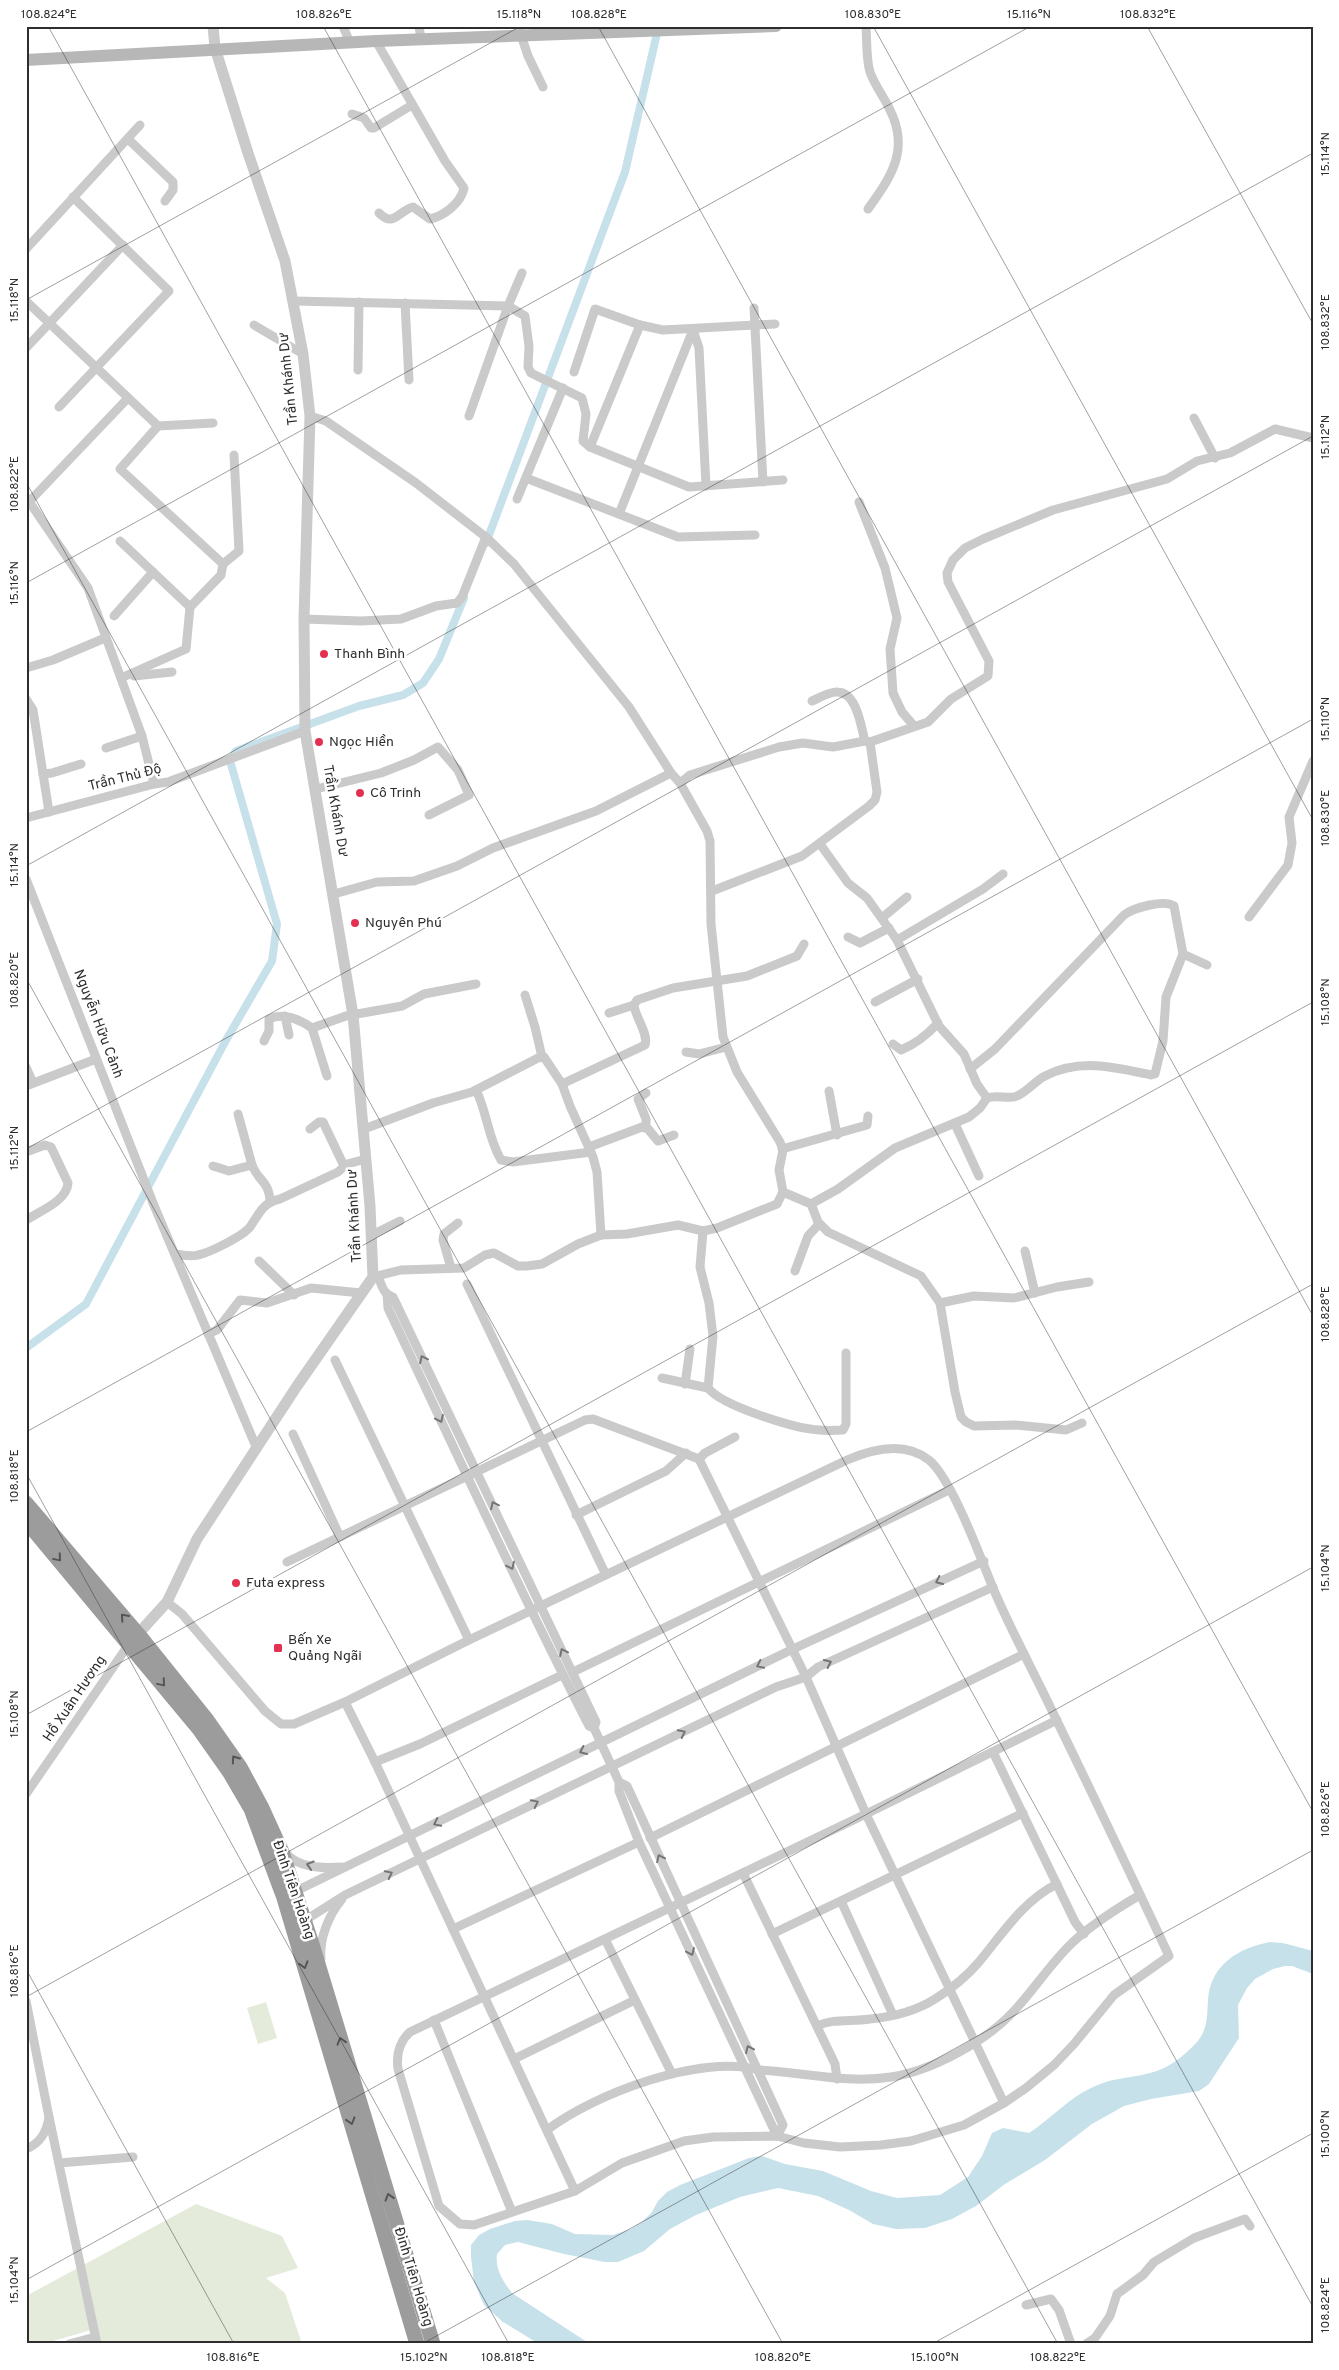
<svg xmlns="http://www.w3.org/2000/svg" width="1339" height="2370" viewBox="0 0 1339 2370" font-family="Overpass,sans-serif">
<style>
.green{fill:#e5ebdb}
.water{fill:#c7e1eb}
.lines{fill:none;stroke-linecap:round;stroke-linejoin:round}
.canal{stroke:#c7e1eb;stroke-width:8}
.minor{stroke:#cacaca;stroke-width:9}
.tertiary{stroke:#cacaca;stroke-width:11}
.secondary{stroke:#b7b7b7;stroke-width:12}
.trunk{stroke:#9c9c9c;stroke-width:15}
.oneway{stroke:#747474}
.oneway2{stroke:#545454}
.ticks{fill:none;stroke:#2d2d2d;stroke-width:1;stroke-opacity:0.45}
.poi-dot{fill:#e43051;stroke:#fff;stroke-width:2}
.labels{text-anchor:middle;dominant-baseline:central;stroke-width:5;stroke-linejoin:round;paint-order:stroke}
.street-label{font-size:14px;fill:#2d2d2d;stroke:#fff}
.poi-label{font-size:14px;fill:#2d2d2d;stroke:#fff;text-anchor:start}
.neatline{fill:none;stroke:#2d2d2d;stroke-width:2}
.ticks-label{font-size:12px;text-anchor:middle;fill:#2d2d2d}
</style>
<rect width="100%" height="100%" fill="#fff"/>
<g class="green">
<polygon points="266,2002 277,2038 258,2044 247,2008"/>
<polygon points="196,2204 282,2236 298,2268 266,2278 285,2293 302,2344 97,2344 91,2330 43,2344 27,2344 26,2296"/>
</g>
<path class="water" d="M1270 1942 1283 1943 1313 1951V1974L1292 1966H1285L1273 1969 1255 1979 1247 1988 1238 2005 1239 2038 1209 2084 1199 2091 1151 2099 1124 2106 1092 2124 1045 2160 1005 2184 976 2206 952 2219 925 2228 896 2229 873 2224 849 2210 818 2196 778 2188 740 2197 696 2215 670 2229 644 2251 618 2262H605L564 2254 518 2242 505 2245 497 2254C495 2269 503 2281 512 2293L590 2344H539L503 2322 484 2305 474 2282 471 2257V2245L479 2235 490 2229 515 2221 527 2220 552 2224 575 2234 613 2235 631 2229 642 2222 652 2212 658 2201 667 2192 680 2185 749 2158 762 2156 785 2164 823 2171 871 2191 897 2198 940 2195 968 2177 982 2156 992 2133 1003 2128 1029 2133C1051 2119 1067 2099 1091 2088 1114 2077 1127 2079 1150 2073 1168 2069 1184 2056 1197 2042 1208 2029 1207 2016 1208 1999 1211 1964 1239 1948 1270 1942Z"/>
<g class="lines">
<g class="canal">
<polyline points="486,543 625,172 658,29"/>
<polyline points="26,1348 86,1304 225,1042 272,961 277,924 230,761 236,751 359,706 403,695 423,683 439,659 464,598"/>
</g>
<g class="minor">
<polyline points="343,26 350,43"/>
<polyline points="419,26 421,39"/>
<polyline points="518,26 528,56 543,87"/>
<path d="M866 26C867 41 866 59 870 72 875 86 884 97 890 110 910 150 891 177 868 209"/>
<path d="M376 41 445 161 464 188C461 203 444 216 430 219L413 207C398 211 394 228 379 213"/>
<polyline points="352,114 364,118 371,128 374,128 412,105"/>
<polyline points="128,139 173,182 173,190 165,201"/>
<polyline points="26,249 140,125"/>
<polyline points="26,301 158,426 120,469 223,564 221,575 190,607 120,541"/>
<polyline points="294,301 508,306 525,316 529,346 528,367 531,373 582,398 586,414 583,441 590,447 689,487 783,480"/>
<polyline points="405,303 409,380"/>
<polyline points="754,308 763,482"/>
<polyline points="254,325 303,354"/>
<polyline points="693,330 699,348 706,486"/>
<polyline points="26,348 123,245"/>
<polyline points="358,370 359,302"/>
<polyline points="574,372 595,309 640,325 663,330 775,324"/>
<polyline points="59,407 169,291 73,197"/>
<polyline points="310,416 326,421 416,483 487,538 514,564 629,707 671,773 680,783 707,831 710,841 711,924 723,1037 737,1072 780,1142 783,1150 779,1170 783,1192 777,1204 717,1228 703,1231 678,1225 627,1234 601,1235 578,1244 542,1264 527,1266 518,1266 494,1253 485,1255 464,1268 401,1270 373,1277"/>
<polyline points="469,416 508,306 522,273"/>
<polyline points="1194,418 1215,458"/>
<polyline points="158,426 213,423"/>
<polyline points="590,447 640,325"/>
<polyline points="526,478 678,537 755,535"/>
<polyline points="26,497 88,588 142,736 154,784"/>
<polyline points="517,499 563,388"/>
<polyline points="859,502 885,568 897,618 890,649 893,693 902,712 914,726"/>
<polyline points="26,505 128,398"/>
<polyline points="619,514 693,330"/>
<polyline points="223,564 239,551 234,455"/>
<polyline points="114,616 153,572"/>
<polyline points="304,619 361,621 401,619 436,606 457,603 462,597 486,537"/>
<polyline points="26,668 53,660 105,638"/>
<polyline points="134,676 172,672"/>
<polyline points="121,678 186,649 190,607"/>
<polyline points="26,699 33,710 49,812"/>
<path d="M812 701C819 698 830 691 838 692 857 693 861 727 865 741"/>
<polyline points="106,748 142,736"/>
<polyline points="43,774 52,773 81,764"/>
<polyline points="680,783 690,775 779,747 803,743 833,747 865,741 870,742 928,722 951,699 988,676 989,661 948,582 947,573 953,560 965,548 983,539 1053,510 1167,479 1197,461 1230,453 1275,429 1313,438"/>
<polyline points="316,789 381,773 414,760 438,747 458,770 469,795 429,815"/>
<polyline points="26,818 154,784 168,782 305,731"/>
<polyline points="26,879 153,1203 257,1449"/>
<polyline points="712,891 802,856 869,806 875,800 877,792 870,742"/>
<polyline points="334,894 377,882 414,881 457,866 493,848 596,811 671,773"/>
<polyline points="1249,917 1288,865 1292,843 1289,817 1313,761"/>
<polyline points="882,918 907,897"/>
<polyline points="848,937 860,943 889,928"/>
<polyline points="897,940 983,889 1003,874"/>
<polyline points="1183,954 1207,965"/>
<polyline points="525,995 535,1027 542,1057"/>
<polyline points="875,1002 918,979"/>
<polyline points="609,1013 634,1005"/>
<polyline points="285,1016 289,1035"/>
<polyline points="312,1028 327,1076"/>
<path d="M264 1041 269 1031V1019C284 1012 299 1019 312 1028L346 1016 402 1006 424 994 476 984"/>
<path d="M893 1044 901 1050C916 1044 927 1035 938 1023"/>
<polyline points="686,1052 699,1054 726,1047"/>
<polyline points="26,1067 33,1083"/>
<path d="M970 1069 995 1049 1124 915C1133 908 1164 899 1174 906L1183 954 1166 997 1163 1041 1155 1074 1151 1075C1115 1067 1080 1058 1045 1076 1035 1081 1027 1092 1017 1096 1008 1100 997 1094 987 1098"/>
<path d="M562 1084 645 1045C649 1034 635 1017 634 1005L637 1000 673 988 747 976 797 956 804 944"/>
<polyline points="26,1086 96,1059"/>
<path d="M476 1090C487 1112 488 1138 501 1160L513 1162 591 1152"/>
<polyline points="829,1091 837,1135"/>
<path d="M238 1114 252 1165C258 1181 269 1181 270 1201"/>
<polyline points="955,1124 979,1176"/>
<polyline points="646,1127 646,1119 638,1099 646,1093"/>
<polyline points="310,1129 319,1122 323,1122 344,1166"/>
<polyline points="364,1129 433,1103 472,1092 538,1058 544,1057 562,1084 570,1106 593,1157 597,1172 601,1235"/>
<polyline points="589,1147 642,1127 648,1129 658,1141 674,1135"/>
<polyline points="782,1149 867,1125 868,1116"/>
<path d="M26 1152 45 1145 51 1147 68 1183C67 1201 40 1211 26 1220"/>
<polyline points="213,1166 229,1171 252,1165"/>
<polyline points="783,1192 811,1204 818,1222 828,1232 921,1276 940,1303 955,1392 961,1417 966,1422 974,1426 1015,1425 1066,1430 1082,1423"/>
<polyline points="811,1204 838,1189 895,1148 969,1117 980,1108 987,1098 977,1084 964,1054 939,1026 897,940 867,898 848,883 820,844"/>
<polyline points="703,1231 700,1267 709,1303 713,1336 708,1388"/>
<polyline points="372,1235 400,1221"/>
<polyline points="1025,1251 1035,1293"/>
<path d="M175 1254C182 1255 191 1257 198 1255 209 1253 243 1236 250 1227 260 1213 262 1203 280 1199L338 1172 347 1164 366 1159"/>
<polyline points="259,1261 294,1295"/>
<polyline points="451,1268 443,1240 444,1234 458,1223"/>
<polyline points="795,1271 808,1236 819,1224"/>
<path d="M378 1276C382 1286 383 1294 393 1297L596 1722 594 1728 619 1782V1791L639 1842 777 2136 783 2125 627 1786 619 1782"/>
<polyline points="467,1284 606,1575"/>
<path d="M387 1295 388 1308C454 1448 519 1589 589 1726L594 1728"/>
<polyline points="940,1303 974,1296 1014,1298 1057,1287 1089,1282"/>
<polyline points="208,1334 217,1330 240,1300 267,1303 311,1288 361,1293"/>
<polyline points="335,1360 469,1640"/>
<path d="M662 1378 708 1388C722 1406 796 1429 820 1430 827 1431 835 1430 843 1430L846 1424V1353"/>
<polyline points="685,1384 690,1349"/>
<polyline points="293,1434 340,1537"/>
<polyline points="699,1459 705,1453 735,1437"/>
<polyline points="576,1515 666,1471 686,1453"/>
<polyline points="287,1562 585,1420 593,1419 699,1459 806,1677 866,1814 1004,2103"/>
<path d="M167 1602 182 1614 265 1711 281 1724H294L345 1702 469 1640 847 1460C872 1449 905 1441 929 1460 952 1479 981 1559 993 1588 1012 1633 1036 1676 1057 1721 1095 1799 1132 1877 1169 1956L1114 1995 1074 2044 1054 2065 1026 2088 1004 2103 964 2125 911 2141 881 2145 840 2147 804 2143 777 2136 713 2137 684 2141 622 2163 575 2191 474 2225 460 2224 439 2206 398 2069C396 2054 399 2042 410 2032L866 1814 1057 1720"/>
<polyline points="573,1672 949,1490"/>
<polyline points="345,1702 375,1762 575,2191"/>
<polyline points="993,1752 1075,1922 1084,1934"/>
<polyline points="375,1762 420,1744 562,1675"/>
<polyline points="26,1794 129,1644"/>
<polyline points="650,1838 1024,1654"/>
<path d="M285 1852C298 1869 323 1868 342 1867"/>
<polyline points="743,1873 835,2064 837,2079"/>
<polyline points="294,1892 793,1649 984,1561"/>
<polyline points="841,1901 893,2015"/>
<polyline points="304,1921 345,1895 776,1687 806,1677 818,1667 993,1587"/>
<polyline points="453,1929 639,1842"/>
<polyline points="772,1934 1023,1813"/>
<polyline points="605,1939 672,2074"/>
<path d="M321 1959C319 1938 329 1915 342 1899"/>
<path d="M26 2001 49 2117C47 2131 40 2144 26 2149"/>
<polyline points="434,2020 512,2212"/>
<path d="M817 2026C834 2018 851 2022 870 2019 892 2017 916 2011 935 1999 951 1989 967 1976 979 1962 1002 1934 1024 1900 1057 1884"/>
<polyline points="514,2059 635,2000"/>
<polyline points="49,2117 97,2344"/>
<path d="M547 2130C594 2094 700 2054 759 2070 803 2072 846 2084 891 2077 931 2071 985 2042 1013 2012 1034 1990 1050 1964 1072 1943 1092 1924 1116 1909 1140 1895"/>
<polyline points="59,2163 133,2157"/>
<polyline points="1026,2305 1051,2299 1059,2310 1071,2344"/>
<polyline points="69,2344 95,2337"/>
<polyline points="1086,2344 1095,2338 1110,2316 1117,2294 1143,2275 1154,2262 1194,2238 1245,2219 1250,2226"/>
</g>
<polyline class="tertiary" points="138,1634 167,1602 197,1539 297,1386 373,1277 370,1206 353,1015 305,731 304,619 310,416 303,354 285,261 248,153 215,48 213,26"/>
<polyline class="secondary" points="26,60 376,41 776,26"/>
<g class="trunk">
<polyline points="26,1503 138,1634 207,1720 240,1767 262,1808 282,1852 312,1944 433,2344"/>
<polyline points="26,1521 199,1729 230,1773 251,1809 284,1898 417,2344"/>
</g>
</g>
<defs><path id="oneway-chevron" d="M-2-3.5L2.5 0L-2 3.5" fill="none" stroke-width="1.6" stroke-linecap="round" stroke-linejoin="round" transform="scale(1.25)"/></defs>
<g class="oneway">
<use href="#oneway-chevron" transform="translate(423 1359) rotate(-116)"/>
<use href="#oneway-chevron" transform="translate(440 1419) rotate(65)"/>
<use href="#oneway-chevron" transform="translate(494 1505) rotate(-116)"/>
<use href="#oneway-chevron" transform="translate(511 1566) rotate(64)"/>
<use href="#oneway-chevron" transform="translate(939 1581) rotate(155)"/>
<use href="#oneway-chevron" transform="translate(563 1652) rotate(-116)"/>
<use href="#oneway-chevron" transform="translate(828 1663) rotate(-25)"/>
<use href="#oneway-chevron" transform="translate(760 1665) rotate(154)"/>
<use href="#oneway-chevron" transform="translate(682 1733) rotate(-26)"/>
<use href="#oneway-chevron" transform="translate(583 1751) rotate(155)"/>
<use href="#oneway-chevron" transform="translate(535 1803) rotate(-26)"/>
<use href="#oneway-chevron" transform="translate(437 1823) rotate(154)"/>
<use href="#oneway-chevron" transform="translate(660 1858) rotate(-116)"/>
<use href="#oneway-chevron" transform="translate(310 1865) rotate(-163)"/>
<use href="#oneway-chevron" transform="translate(389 1874) rotate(-26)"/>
<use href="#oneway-chevron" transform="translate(691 1952) rotate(65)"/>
<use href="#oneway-chevron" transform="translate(749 2049) rotate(-115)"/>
</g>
<g class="oneway2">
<use href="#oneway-chevron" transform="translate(58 1558) rotate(50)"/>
<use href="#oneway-chevron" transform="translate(124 1617) rotate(-131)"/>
<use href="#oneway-chevron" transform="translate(162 1683) rotate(50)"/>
<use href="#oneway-chevron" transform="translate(235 1759) rotate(-125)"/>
<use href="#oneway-chevron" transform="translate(304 1965) rotate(74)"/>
<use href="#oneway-chevron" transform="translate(341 2041) rotate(-107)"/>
<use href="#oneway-chevron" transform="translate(351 2121) rotate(73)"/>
<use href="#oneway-chevron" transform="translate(389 2197) rotate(-107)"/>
</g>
<path class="ticks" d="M48 26 1313 2307M323 26 1313 1812M598 26 1313 1316M873 26 1313 820M1147 26 1313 324M26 300 521 26M26 482 1058 2344M26 583 1031 26M26 866 1313 153M26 978 783 2344M26 1149 1313 436M26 1432 1313 719M26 1473 509 2344M26 1715 1313 1002M26 1969 234 2344M26 1997 1313 1284M26 2280 1313 1567M422 2344 1313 1850M932 2344 1313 2133"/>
<g class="poi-dot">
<circle cx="324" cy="654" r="5"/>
<circle cx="319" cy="742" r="5"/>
<circle cx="360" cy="793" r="5"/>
<circle cx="355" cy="923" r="5"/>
<circle cx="236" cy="1583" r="5"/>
<rect x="273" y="1643" width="10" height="10" rx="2.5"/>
</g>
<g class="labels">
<g class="street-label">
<text transform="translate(289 379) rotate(-96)">Trần Khánh Dư</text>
<text transform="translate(125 778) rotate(-14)">Trần Thủ Độ</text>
<text transform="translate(335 811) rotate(80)">Trần Khánh Dư</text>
<text transform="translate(98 1024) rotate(69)">Nguyễn Hữu Cảnh</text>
<text transform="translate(355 1216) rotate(-93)">Trần Khánh Dư</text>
<text transform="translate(75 1699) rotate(-56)">Hồ Xuân Hương</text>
<text transform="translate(293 1890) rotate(71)">Đinh Tiên Hoàng</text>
<text transform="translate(413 2277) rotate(73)">Đinh Tiên Hoàng</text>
</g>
<g class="poi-label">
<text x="334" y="654">Thanh Bình</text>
<text x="329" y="742">Ngọc Hiền</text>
<text x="370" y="793">Cô Trinh</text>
<text x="365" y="923">Nguyên Phú</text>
<text x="246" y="1583">Futa express</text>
<text x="288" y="1640">Bến Xe<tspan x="288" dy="16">Quảng Ngãi</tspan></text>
</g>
</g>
<rect width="1339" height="2370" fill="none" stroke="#ffffff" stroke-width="55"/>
<rect x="28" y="28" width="1284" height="2314" class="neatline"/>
<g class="ticks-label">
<text x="49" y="18">108.824°E</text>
<text x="324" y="18">108.826°E</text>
<text x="519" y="18">15.118°N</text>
<text x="599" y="18">108.828°E</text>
<text x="873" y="18">108.830°E</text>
<text x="1029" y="18">15.116°N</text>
<text x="1148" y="18">108.832°E</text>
<text transform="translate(1325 154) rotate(-90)" y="4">15.114°N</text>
<text transform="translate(14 300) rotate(-90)" y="4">15.118°N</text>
<text transform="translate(1325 322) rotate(-90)" y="4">108.832°E</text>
<text transform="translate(1325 437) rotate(-90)" y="4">15.112°N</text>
<text transform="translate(14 484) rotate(-90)" y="4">108.822°E</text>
<text transform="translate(14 583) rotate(-90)" y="4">15.116°N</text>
<text transform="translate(1325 719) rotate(-90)" y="4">15.110°N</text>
<text transform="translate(1325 818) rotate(-90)" y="4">108.830°E</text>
<text transform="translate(14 865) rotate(-90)" y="4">15.114°N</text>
<text transform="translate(14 980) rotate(-90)" y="4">108.820°E</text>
<text transform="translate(1325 1002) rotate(-90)" y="4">15.108°N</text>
<text transform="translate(14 1148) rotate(-90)" y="4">15.112°N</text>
<text transform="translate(1325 1314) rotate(-90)" y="4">108.828°E</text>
<text transform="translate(14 1476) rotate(-90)" y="4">108.818°E</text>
<text transform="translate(1325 1568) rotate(-90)" y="4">15.104°N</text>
<text transform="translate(14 1714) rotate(-90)" y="4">15.108°N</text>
<text transform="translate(1325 1809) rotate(-90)" y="4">108.826°E</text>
<text transform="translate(14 1971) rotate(-90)" y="4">108.816°E</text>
<text transform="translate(1325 2134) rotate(-90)" y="4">15.100°N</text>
<text transform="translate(14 2280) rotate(-90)" y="4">15.104°N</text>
<text transform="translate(1325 2305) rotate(-90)" y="4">108.824°E</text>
<text x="233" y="2361">108.816°E</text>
<text x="424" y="2361">15.102°N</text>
<text x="508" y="2361">108.818°E</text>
<text x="783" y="2361">108.820°E</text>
<text x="935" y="2361">15.100°N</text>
<text x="1058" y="2361">108.822°E</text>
</g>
</svg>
